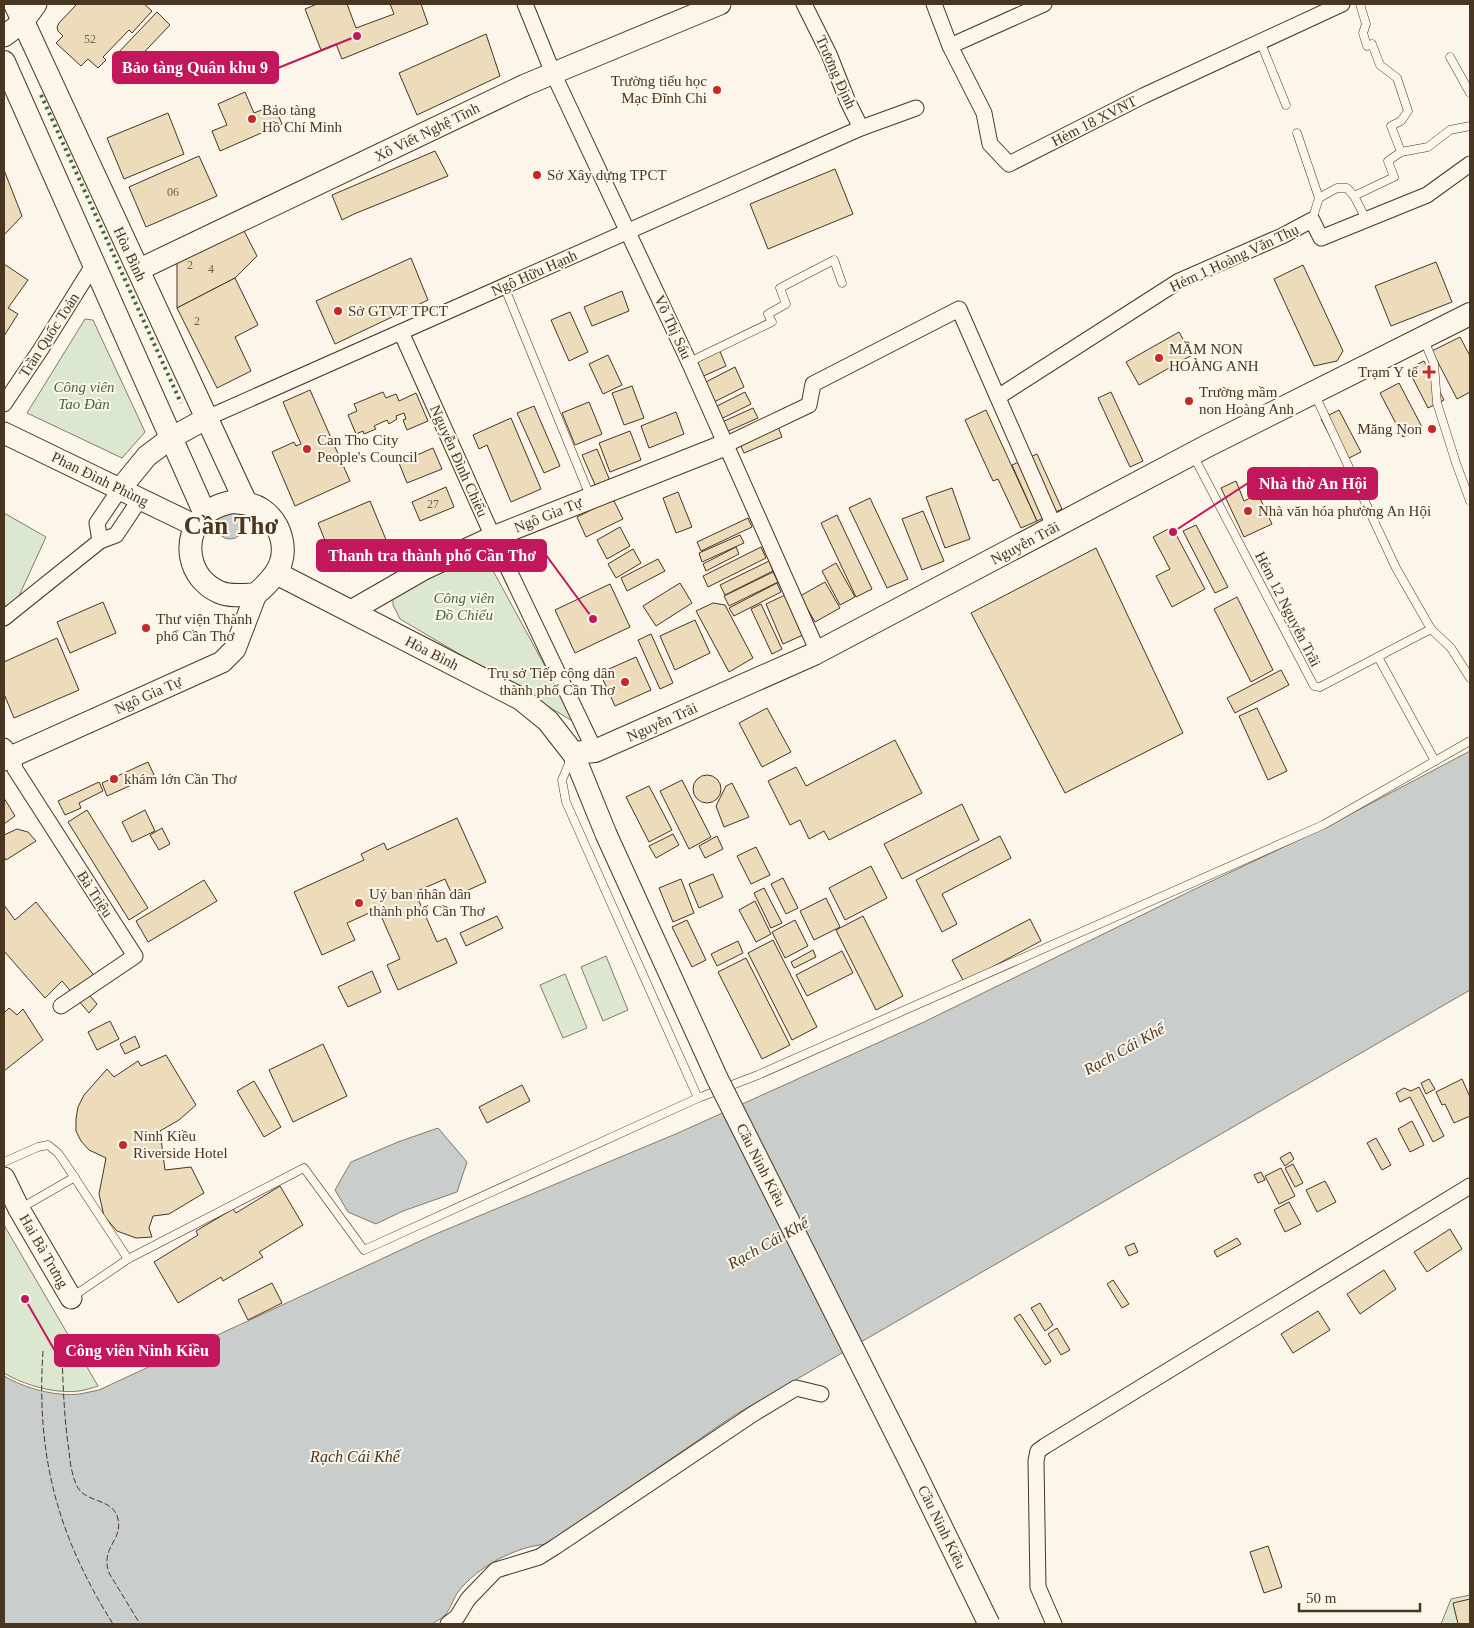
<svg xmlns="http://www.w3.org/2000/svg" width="1474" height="1628" viewBox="0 0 1474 1628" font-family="'Times New Roman',serif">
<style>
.green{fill:#dce7d0;stroke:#887966}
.water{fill:#c9cecd;stroke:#887966}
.building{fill:#ecdcbc;stroke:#4a3520}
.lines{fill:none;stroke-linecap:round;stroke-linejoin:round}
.lane-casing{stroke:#4a3520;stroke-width:9}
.street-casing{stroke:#4a3520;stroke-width:17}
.secondary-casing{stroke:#4a3520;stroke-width:23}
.primary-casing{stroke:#4a3520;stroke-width:24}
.lane{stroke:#fbf6e9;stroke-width:8}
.street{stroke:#fbf6e9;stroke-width:15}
.secondary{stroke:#fbf6e9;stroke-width:21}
.primary{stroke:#fbf6e9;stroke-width:22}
.secondary-bridge-casing{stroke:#4a3520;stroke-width:23;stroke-linecap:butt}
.secondary-bridge{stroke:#fbf6e9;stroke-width:21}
.hedge{stroke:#436837;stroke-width:4;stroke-dasharray:2.5 4;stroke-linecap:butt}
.fence{stroke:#4a3520;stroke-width:1;stroke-dasharray:6 2.5;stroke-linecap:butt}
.poi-dot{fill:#c62828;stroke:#fbf6e9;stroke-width:2}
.labels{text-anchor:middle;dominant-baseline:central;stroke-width:4;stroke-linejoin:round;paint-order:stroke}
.number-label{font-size:12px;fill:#725f47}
.street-label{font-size:15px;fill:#4a3520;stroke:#fbf6e9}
.poi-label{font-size:15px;fill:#4a3520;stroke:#fbf6e9;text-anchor:start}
.park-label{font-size:15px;font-style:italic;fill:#436837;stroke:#fbf6e9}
.water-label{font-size:16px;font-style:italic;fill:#4a3520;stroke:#fbf6e9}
.town-label{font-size:25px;font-weight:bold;fill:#4a3520;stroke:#fbf6e9}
.leader{fill:none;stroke:#c2185b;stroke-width:2}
.callout-dot{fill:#c2185b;stroke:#fbf6e9;stroke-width:2}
.callout{fill:#c2185b;stroke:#c2185b;stroke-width:2}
.callout-label{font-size:16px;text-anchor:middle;font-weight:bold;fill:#fff}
</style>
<rect width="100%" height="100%" fill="#fbf6e9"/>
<g class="green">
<polygon points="85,319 93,320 145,432 122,458 27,413"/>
<polygon points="4,513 46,537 13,609 4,605"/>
<polygon points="477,553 485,556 576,723 400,619 393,605 393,594"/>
<polygon points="606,956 628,1010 603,1021 581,967"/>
<polygon points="565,974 587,1028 563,1038 540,985"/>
<path d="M4 1225 98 1386C92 1388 85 1390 79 1391 55 1394 24 1385 4 1373Z"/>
<polygon points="1470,1595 1470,1624 1441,1624 1451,1599"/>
</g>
<g class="water">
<circle cx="230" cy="525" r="14"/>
<path d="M1470 751V990L733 1416 548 1544C516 1546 477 1567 458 1592 453 1599 450 1610 445 1615 441 1619 436 1621 432 1624H4V1376C24 1388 56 1397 80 1394 86 1393 93 1391 99 1390L431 1236 678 1133 924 1022 1195 889 1326 827Z"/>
<polygon points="438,1128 467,1162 457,1192 403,1211 376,1224 348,1212 335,1190 351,1162 398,1142"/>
</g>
<g class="building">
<polygon points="77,4 144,4 152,11 132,33 129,30 103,57 106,60 98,68 88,59 81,66 56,43 63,36 58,31 57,27 59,23"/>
<polygon points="317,4 347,4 356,28 394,14 390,4 421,4 428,24 342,59 336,44 321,50 305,9"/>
<polygon points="157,12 170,25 129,68 116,55"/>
<polygon points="486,34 500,76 417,115 399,73"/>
<polygon points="245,92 254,113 274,105 282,124 220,151 212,131 227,125 218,104"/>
<polygon points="168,113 184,154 124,179 107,138"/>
<polygon points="435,151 448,176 354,214 342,220 332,195"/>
<polygon points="199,156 217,196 146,227 129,187"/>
<polygon points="835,169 853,214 768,249 750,204"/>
<polygon points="4,170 22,216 4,235"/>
<polygon points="242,227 257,256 235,278 177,308 177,259"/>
<polygon points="411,258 428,300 335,344 316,301"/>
<polygon points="1436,262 1452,302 1391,326 1375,286"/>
<polygon points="4,264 28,280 8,308 18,314 4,336"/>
<polygon points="1303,265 1343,351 1337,361 1314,366 1274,279"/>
<polygon points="235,278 258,325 235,337 251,371 217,388 177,308"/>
<polygon points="622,291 629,311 592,326 584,307"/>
<polygon points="570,312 588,352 569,361 551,320"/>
<polygon points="1179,332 1192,355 1139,385 1126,362"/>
<polygon points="1460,337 1470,356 1470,392 1457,399 1432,351"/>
<polygon points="719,349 726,366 699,378 692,362"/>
<polygon points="608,355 622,385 603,394 589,364"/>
<polygon points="1424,361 1444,400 1428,408 1408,369"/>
<polygon points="735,367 744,387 712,403 702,384"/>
<polygon points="1399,383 1422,427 1403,437 1380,393"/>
<polygon points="632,386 644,418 624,425 612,393"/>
<polygon points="310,390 350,481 295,506 272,452 294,442 296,446 301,444 283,402"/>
<polygon points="383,392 386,398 396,394 399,401 416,393 428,421 407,430 403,420 406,419 404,413 396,416 397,419 389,424 387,420 374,426 376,429 364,434 363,431 356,434 348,415 357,411 354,404"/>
<polygon points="745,392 751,404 721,419 715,407"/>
<polygon points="1111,392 1143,461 1130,467 1098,398"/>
<polygon points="589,402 602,434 575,445 562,413"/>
<polygon points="534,406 560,466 544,473 517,413"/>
<polygon points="753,408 758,418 724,433 720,423"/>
<polygon points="986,410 1037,521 1021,528 998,479 993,481 965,420"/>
<polygon points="1339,410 1361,452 1343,461 1321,419"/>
<polygon points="676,412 684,434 649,448 641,426"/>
<polygon points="511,418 541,489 511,502 487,445 479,449 473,435"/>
<polygon points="777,424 782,437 744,453 738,440"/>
<polygon points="630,431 641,460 610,472 599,443"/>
<polygon points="433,448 442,469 407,483 399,463"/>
<polygon points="597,449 610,481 596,487 582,455"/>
<polygon points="1037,454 1062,509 1037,521 1012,465"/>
<polygon points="1236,481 1244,501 1258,494 1272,524 1244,537 1221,488"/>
<polygon points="446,487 454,507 420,521 412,502"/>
<polygon points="952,488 970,539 945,548 926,497"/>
<polygon points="678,492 692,527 676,533 663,498"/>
<polygon points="870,498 908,579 887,588 849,508"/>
<polygon points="613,499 623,519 586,537 577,517"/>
<polygon points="370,501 394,559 366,570 364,566 349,572 342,554 332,558 318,523"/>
<polygon points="923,511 944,561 922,570 902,519"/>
<polygon points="837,515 872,589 856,597 821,523"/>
<polygon points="748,518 752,527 701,551 697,542"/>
<polygon points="1196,525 1228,587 1215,593 1183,531"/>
<polygon points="620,527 630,546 607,559 597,540"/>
<polygon points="1172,527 1205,589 1172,607 1156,576 1170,569 1153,537"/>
<polygon points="740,535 744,543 702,562 699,553"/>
<polygon points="736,547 739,554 706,571 703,564"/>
<polygon points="761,547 766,558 708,587 703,576"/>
<polygon points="1096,548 1183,733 1065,793 971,613"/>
<polygon points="633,549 641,563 616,578 608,564"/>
<polygon points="658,559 665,571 627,591 621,578"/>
<polygon points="769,561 773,571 725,595 720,585"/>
<polygon points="836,563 855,597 840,605 822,571"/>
<polygon points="773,572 778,582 729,606 724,596"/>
<polygon points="825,582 840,608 815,622 800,596"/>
<polygon points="680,583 692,603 656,626 643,606"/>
<polygon points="777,583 781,592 734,616 729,608"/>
<polygon points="610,584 630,627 575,653 555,610"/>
<polygon points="785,595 803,635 783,644 766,604"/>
<polygon points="1237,597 1273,670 1251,682 1214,609"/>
<polygon points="103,602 116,633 70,653 57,622"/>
<polygon points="713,603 725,605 753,658 729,672 696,611"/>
<polygon points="761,604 782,649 772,654 751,609"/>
<polygon points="695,620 710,653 675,670 660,636"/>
<polygon points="651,634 673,683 660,689 638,640"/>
<polygon points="57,638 79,690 14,718 4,694 4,662"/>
<polygon points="636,657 651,690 615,706 600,673"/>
<polygon points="1281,670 1289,685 1235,713 1227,698"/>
<polygon points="767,708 791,752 762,767 739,723"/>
<polygon points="1257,708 1287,771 1268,780 1239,716"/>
<polygon points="895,740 922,793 829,840 824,831 809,839 800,820 790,825 768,781 796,767 806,786"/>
<polygon points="148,762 154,775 107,796 102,783"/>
<circle cx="707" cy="789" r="14"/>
<polygon points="682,780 711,837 689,849 660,791"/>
<polygon points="99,782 103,791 79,803 81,808 65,815 58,801"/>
<polygon points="732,783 749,817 724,827 716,806 726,786"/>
<polygon points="649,786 672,830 649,842 626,797"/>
<polygon points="4,798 15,816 4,824"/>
<polygon points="962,804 979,840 902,879 884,844"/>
<polygon points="87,810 148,908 129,920 68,822"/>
<polygon points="145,810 155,831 132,842 122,822"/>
<polygon points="457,818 486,882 453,897 445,879 415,892 437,942 446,938 457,963 398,990 387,965 400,959 378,909 347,923 355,940 322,955 294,892 364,860 361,854 384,843 387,850"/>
<polygon points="162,828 170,844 159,850 150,835"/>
<polygon points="17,829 28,832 36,841 6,860 4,857 4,835"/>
<polygon points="673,834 679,845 656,858 649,846"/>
<polygon points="717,836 723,849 705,858 699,846"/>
<polygon points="1000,836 1011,858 942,894 957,924 942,932 916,880"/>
<polygon points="756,847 770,875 751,884 737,856"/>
<polygon points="871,866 887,898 845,920 829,888"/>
<polygon points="713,874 723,897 699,908 689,884"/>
<polygon points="783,878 798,908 786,914 771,884"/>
<polygon points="681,879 694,913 673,922 659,888"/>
<polygon points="204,880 217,901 148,942 136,921"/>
<polygon points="764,888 782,923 771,928 754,893"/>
<polygon points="826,898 840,927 814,940 800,911"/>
<polygon points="755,901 771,934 756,942 739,910"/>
<polygon points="36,902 96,978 85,990 97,1004 89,1013 62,981 45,998 4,951 4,905 15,920"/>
<polygon points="497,916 503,928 466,946 460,933"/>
<polygon points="863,916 903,996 876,1010 836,930"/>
<polygon points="1030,919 1041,941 964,982 952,960"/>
<polygon points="687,920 706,960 692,967 672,927"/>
<polygon points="795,920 808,946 785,958 772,932"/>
<polygon points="773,940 817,1027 792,1040 748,953"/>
<polygon points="738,941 743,953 717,966 711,954"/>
<polygon points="813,950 816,957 794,968 791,962"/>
<polygon points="842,951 853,973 807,996 796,975"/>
<polygon points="746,958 790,1045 762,1059 718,972"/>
<polygon points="372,971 381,992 348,1007 338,987"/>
<polygon points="9,1008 17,1015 23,1009 43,1040 4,1071 4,1013"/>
<polygon points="110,1021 119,1039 97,1050 88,1032"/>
<polygon points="135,1036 140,1047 125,1054 120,1044"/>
<polygon points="323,1044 347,1096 293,1122 269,1070"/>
<polygon points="166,1055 196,1105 179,1120 160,1131 165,1170 191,1167 204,1193 169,1214 153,1216 149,1228 152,1237 136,1238 117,1231 104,1216 99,1194 106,1158 89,1150 81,1141 76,1131 76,1119 78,1107 84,1095 107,1069 114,1077 138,1061 141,1066"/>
<polygon points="1429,1079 1435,1089 1426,1094 1421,1083"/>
<polygon points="1462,1079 1470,1097 1470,1116 1454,1123 1445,1104 1442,1105 1436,1092"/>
<polygon points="254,1081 281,1127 264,1137 237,1091"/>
<polygon points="522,1085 530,1101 487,1123 479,1107"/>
<polygon points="1419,1087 1444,1136 1433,1142 1410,1097 1400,1102 1396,1093 1404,1088 1411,1091"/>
<polygon points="1412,1121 1424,1145 1410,1152 1398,1129"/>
<polygon points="1376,1138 1391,1165 1382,1170 1367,1143"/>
<polygon points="1290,1152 1294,1159 1285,1166 1280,1158"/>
<polygon points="1293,1164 1303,1183 1295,1187 1285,1168"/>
<polygon points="1281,1168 1295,1196 1279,1204 1265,1176"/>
<polygon points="1261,1172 1265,1180 1258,1183 1254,1175"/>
<polygon points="1325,1181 1336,1202 1317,1212 1306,1190"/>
<polygon points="280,1186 303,1225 259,1252 263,1257 223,1281 221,1277 178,1303 154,1262 198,1235 196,1231 233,1209 236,1213"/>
<polygon points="1289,1202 1301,1224 1285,1232 1274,1210"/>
<polygon points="1450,1229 1462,1249 1427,1272 1414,1252"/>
<polygon points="1237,1238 1241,1244 1217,1257 1214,1251"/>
<polygon points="1134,1243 1138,1252 1129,1256 1125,1247"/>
<polygon points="1384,1270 1396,1289 1360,1314 1347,1294"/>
<polygon points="1113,1280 1129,1304 1122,1308 1107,1284"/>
<polygon points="272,1283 282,1303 248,1320 238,1300"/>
<polygon points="1040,1303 1053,1325 1045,1331 1031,1308"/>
<polygon points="1318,1311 1330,1330 1293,1353 1281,1334"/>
<polygon points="1020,1314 1051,1361 1045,1365 1014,1318"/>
<polygon points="1057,1328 1070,1350 1061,1355 1048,1334"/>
<polygon points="1268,1546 1282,1587 1264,1593 1250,1552"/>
<polygon points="1470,1599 1470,1624 1458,1624 1453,1603"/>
</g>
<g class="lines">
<defs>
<g id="lane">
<polyline points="1360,4 1366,24 1363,33 1367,46 1372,44 1380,65 1397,78 1408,111 1401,121 1391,126 1401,152"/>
<polyline points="1260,41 1286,105"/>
<polyline points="1450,57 1470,93"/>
<polyline points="1297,133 1319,198"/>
<polyline points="1354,196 1367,221"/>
<polyline points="1312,220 1319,198 1337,188 1347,188 1354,196 1394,177 1388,161 1401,152 1428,147 1450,130 1470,126"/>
<polyline points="504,286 590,496"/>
<polyline points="1424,340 1434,364 1437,403 1456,463 1470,501"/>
<polyline points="689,362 772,322 768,314 786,304 780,288 834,260 842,283"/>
<polyline points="1315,395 1396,568 1431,629 1451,648 1470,678"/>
<polyline points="1193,455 1314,686 1320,687 1431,629"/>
<polyline points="1378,657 1435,761"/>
<polyline points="571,759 562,780 566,802 698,1098"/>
<polyline points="4,1162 38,1147 48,1145 58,1153 65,1163 128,1259"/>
<polyline points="21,1208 75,1177"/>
<polyline points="72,1297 128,1259 304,1168 364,1250 698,1098 758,1075 1323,825 1470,741"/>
</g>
<g id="street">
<polyline points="525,4 553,73 689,362 818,652"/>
<polyline points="804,4 829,54 848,102 861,128"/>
<polyline points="934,4 950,46 984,113 990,144 1009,164 1143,96 1342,4"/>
<polyline points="950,46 1044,4"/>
<polyline points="401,332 493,537 595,751"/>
<polyline points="998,397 1179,281 1282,236 1312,220 1321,238 1427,195 1470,164"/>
<polyline points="4,404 41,349 94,264"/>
<polyline points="207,418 861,128 916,108"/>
<polyline points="725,445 809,405 813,384 959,309 1055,528"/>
<polyline points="100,541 97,523 120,489"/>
<polyline points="4,618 100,541 116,535 140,499"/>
<polyline points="4,746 13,756 15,769 135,956 61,1006"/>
<polyline points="448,1624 457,1617 468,1599 496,1570 539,1557 555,1547 753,1414 796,1388 821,1394"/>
<polyline points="1054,1624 1038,1587 1036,1461 1038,1451 1045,1446 1470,1186"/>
</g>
<g id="secondary">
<polyline points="4,36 23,22 36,4"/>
<polyline points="138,270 525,85 720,4"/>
<polyline points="4,433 196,526"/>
<polyline points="120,489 147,456 171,438 207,418"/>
<polyline points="351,611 424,569 493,537 725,445"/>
<polyline points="573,753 606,834"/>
<polyline points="4,760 222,662 235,649 256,594"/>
<polyline points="4,1178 19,1209 71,1298"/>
</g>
<g id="primary">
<polyline points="15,4 246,503"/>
<polyline points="4,62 205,514"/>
<path d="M231 502C242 503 252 503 261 509 282 523 290 553 275 574 270 581 263 588 256 594 244 595 230 597 219 592 188 578 181 539 204 515 212 507 221 505 231 502Z"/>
<polyline points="276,573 521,699 548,721 573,753 595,751 814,654 1207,446 1470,314"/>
</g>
</defs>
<use href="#lane" class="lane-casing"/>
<use href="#street" class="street-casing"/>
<use href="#secondary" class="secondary-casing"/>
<use href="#primary" class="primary-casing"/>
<use href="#lane" class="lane"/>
<use href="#street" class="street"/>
<use href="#secondary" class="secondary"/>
<use href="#primary" class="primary"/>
<defs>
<polyline id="secondary-bridge" points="606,834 717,1078 913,1468 989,1624"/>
</defs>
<use href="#secondary-bridge" class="secondary-bridge-casing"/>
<use href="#secondary-bridge" class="secondary-bridge"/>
<polyline class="hedge" points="41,95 181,403"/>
<g class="fence">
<path d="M43 1351C36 1455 57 1535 113 1624"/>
<path d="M62 1351C63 1385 64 1418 69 1451 70 1463 72 1477 78 1488 89 1504 113 1498 118 1519 123 1541 100 1547 109 1573L140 1624"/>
</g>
</g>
<g class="poi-dot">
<circle cx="717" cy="90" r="5"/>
<circle cx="252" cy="119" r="5"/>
<circle cx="537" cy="175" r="5"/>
<circle cx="338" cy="311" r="5"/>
<circle cx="1159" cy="358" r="5"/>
<path d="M1426.5 364.5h5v5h5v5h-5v5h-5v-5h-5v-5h5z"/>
<circle cx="1189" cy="401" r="5"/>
<circle cx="1432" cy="429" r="5"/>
<circle cx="307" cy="449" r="5"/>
<circle cx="1248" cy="511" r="5"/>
<circle cx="146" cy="628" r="5"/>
<circle cx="625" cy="682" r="5"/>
<circle cx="114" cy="779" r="5"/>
<circle cx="359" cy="903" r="5"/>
<circle cx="123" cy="1145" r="5"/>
</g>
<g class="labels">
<g class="number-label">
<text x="90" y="39">52</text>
<text x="173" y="192">06</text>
<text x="190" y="265">2</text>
<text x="211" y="269">4</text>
<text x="197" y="321">2</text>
<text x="433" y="504">27</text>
</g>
<g class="street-label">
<text transform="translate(836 72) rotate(66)">Trương Định</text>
<text transform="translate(1094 121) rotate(-27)">Hẻm 18 XVNT</text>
<text transform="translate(427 132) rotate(-26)">Xô Viết Nghệ Tĩnh</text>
<text transform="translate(130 254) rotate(65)">Hòa Bình</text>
<text transform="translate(1234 258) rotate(-25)">Hẻm 1 Hoàng Văn Thụ</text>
<text transform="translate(534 273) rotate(-24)">Ngô Hữu Hạnh</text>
<text transform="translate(673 327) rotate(65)">Võ Thị Sáu</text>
<text transform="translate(49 335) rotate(-57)">Trần Quốc Toản</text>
<text transform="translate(459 461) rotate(66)">Nguyễn Đình Chiểu</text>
<text transform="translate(100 479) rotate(26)">Phan Đình Phùng</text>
<text transform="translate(548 515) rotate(-22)">Ngô Gia Tự</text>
<text transform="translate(1025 543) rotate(-28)">Nguyễn Trãi</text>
<text transform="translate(1288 609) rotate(63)">Hẻm 12 Nguyễn Trãi</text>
<text transform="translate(432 653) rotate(27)">Hòa Bình</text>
<text transform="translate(148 695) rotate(-24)">Ngô Gia Tự</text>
<text transform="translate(662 722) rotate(-24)">Nguyễn Trãi</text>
<text transform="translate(95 894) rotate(57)">Bà Triệu</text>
<text transform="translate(761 1165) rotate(63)">Cầu Ninh Kiều</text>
<text transform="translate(44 1251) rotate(60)">Hai Bà Trưng</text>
<text transform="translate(942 1527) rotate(64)">Cầu Ninh Kiều</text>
</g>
<g class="poi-label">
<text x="707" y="81" text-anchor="end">Trường tiểu học<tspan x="707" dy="17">Mạc Đĩnh Chi</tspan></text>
<text x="262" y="110">Bảo tàng<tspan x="262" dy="17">Hồ Chí Minh</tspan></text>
<text x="547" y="175">Sở Xây dựng TPCT</text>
<text x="348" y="311">Sở GTVT TPCT</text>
<text x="1169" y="349">MẦM NON<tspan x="1169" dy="17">HOÀNG ANH</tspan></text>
<text x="1418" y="372" text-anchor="end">Trạm Y tế</text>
<text x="1199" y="392">Trường mầm<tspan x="1199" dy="17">non Hoàng Anh</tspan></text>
<text x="1422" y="429" text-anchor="end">Măng Non</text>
<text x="317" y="440">Can Tho City<tspan x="317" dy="17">People's Council</tspan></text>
<text x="1258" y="511">Nhà văn hóa phường An Hội</text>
<text x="156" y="619">Thư viện Thành<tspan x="156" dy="17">phố Cần Thơ</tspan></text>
<text x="615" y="673" text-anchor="end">Trụ sở Tiếp công dân<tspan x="615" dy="17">thành phố Cần Thơ</tspan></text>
<text x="124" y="779">khám lớn Cần Thơ</text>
<text x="369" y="894">Uỷ ban nhân dân<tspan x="369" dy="17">thành phố Cần Thơ</tspan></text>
<text x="133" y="1136">Ninh Kiều<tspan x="133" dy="17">Riverside Hotel</tspan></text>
</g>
<g class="park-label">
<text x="84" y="387">Công viên<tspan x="84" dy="17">Tao Đàn</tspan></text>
<text x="464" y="598">Công viên<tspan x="464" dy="17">Đồ Chiểu</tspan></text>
</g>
<g class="water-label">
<text transform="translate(1124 1049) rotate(-29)">Rạch Cái Khế</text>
<text transform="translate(768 1243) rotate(-29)">Rạch Cái Khế</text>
<text x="355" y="1456">Rạch Cái Khế</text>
</g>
<g class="town-label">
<text x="231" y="525">Cần Thơ</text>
</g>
</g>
<path class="leader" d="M357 36L278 68M1173 532L1248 483M593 619L546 555M25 1299L55 1351"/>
<g class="callout-dot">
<circle cx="357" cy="36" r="5"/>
<circle cx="1173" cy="532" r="5"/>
<circle cx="593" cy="619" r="5"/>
<circle cx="25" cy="1299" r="5"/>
</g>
<g class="callout">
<rect x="113" y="52" width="165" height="31" rx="5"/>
<rect x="1248" y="468" width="129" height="31" rx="5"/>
<rect x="317" y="540" width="229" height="31" rx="5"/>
<rect x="55" y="1335" width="164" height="31" rx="5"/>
</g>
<g class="callout-label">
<text x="195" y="73">Bảo tàng Quân khu 9</text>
<text x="1313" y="489">Nhà thờ An Hội</text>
<text x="432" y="561">Thanh tra thành phố Cần Thơ</text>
<text x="137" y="1356">Công viên Ninh Kiều</text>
</g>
<rect width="1474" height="1628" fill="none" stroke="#4a3520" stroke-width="10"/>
<path d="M1299 1603v8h121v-8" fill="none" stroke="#4a3520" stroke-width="2.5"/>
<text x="1306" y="1603" font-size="15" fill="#4a3520" stroke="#fbf6e9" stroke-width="4" paint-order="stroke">50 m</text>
</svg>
